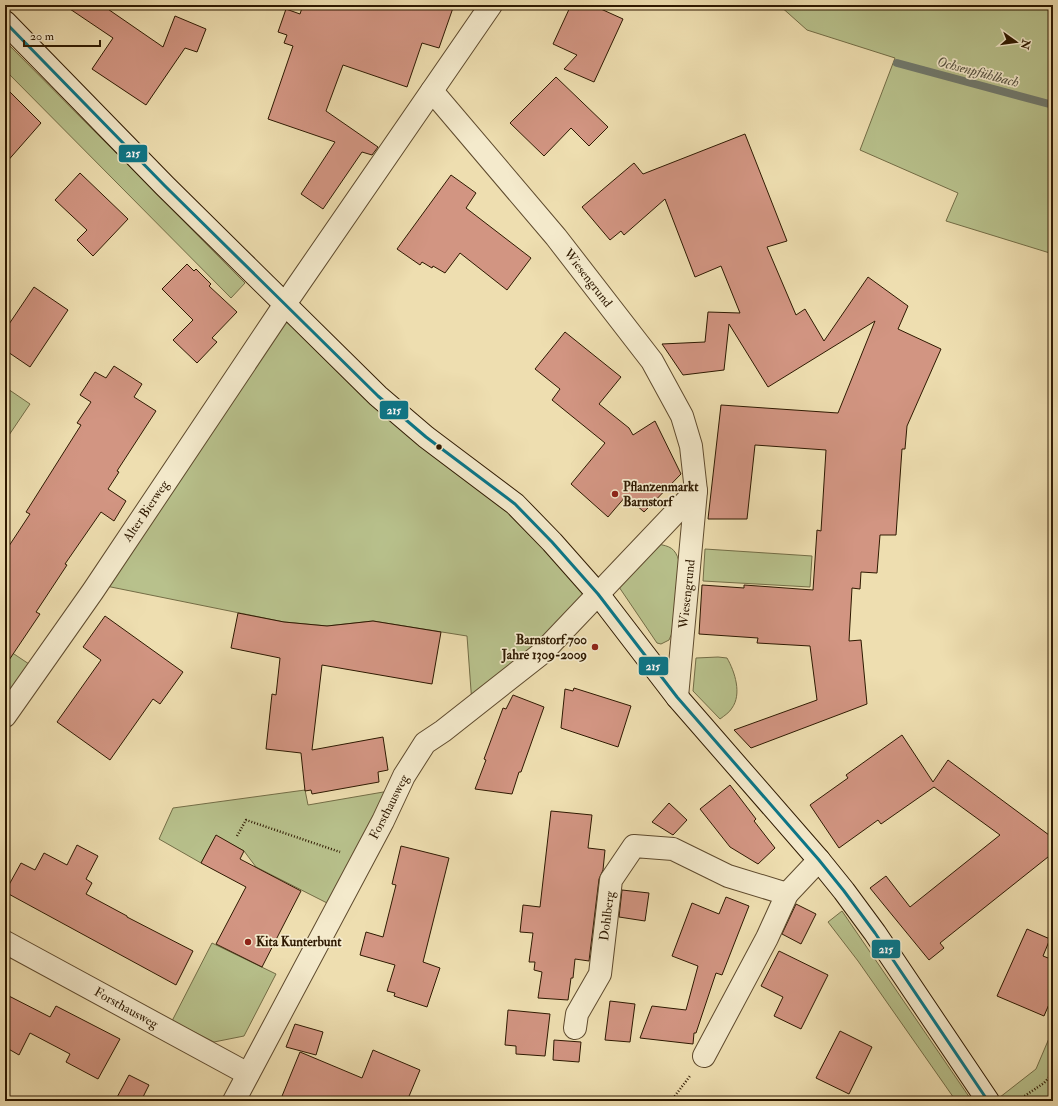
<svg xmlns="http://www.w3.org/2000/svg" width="1058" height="1106" viewBox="0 0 1058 1106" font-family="'IM FELL Double Pica',serif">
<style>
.green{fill:#b8c18c;stroke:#736d46}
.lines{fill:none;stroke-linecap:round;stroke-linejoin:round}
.stream{stroke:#717a6e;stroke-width:8}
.building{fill:#d29582;stroke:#2e1901}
.street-casing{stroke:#5e4a2d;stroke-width:24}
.secondary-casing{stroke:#2e1901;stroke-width:24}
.path{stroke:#2e1901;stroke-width:2.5;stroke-dasharray:1 2;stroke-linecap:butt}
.street{stroke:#f4eacc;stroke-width:22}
.secondary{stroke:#f4eacc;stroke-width:22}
.bus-1-casing{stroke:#f4eacc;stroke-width:6}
.bus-1{stroke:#097689;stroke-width:3}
.bus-dot{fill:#2e1901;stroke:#f4eacc;stroke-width:1.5}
.poi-dot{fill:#8f2418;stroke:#f4eacc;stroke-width:1.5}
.labels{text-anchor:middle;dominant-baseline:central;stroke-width:3.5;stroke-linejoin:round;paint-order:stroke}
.street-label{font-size:13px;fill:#2e1901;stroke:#f4eacc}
.poi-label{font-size:13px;font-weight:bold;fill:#2e1901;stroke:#f4eacc;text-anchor:start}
.water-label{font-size:14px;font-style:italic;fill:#555140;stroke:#f4eacc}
.line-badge{stroke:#f4eacc;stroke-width:1.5}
.badge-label{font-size:11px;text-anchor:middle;font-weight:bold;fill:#fff}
</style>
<rect width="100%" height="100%" fill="#eedeb0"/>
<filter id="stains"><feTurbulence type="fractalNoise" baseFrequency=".005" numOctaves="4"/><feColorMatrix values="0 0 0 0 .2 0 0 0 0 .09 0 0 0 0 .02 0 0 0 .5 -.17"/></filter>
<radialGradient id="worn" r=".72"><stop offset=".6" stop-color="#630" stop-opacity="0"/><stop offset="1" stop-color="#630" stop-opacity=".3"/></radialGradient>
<g class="green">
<polygon points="779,5 1053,5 1053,254 946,221 958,193 860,150 895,58 807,30"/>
<polygon points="5,41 245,283 231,298 5,70"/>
<polygon points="289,314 513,505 592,593 472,704 467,636 373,621 327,626 284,622 101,585"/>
<polygon points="5,387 30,404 5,441"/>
<path d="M657 544C670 546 675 548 679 561L672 633 669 640 661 644 657 643 619 587Z"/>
<polygon points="705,549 812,556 810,587 703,581"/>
<polygon points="5,648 35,668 5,712"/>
<path d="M718 657 727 658C735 672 742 694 732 708 730 712 724 716 720 719L693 691 696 658Z"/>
<polygon points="305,790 308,805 395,790 333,906 256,867 244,851 216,836 201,863 159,839 173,808"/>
<polygon points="842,911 972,1101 956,1101 858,961 828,922"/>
<polygon points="212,943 276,974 244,1036 214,1042 172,1021"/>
<polygon points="1053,1029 1053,1101 995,1101 1036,1069"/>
</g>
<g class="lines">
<polyline class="stream" points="897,63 1053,105"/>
</g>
<g class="building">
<polygon points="64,5 102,5 163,47 175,16 206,29 197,52 185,48 146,105 92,69 113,38"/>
<polygon points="303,5 454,5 439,48 422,43 407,87 343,65 326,111 378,147 372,155 362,152 323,209 301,194 335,142 268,119 293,46 284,43 287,35 278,32 286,9 300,14"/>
<polygon points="571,5 592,5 623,19 594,82 564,69 577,55 553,44"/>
<polygon points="556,77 608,127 589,146 571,128 544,156 510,123"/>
<polygon points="5,87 41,123 5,164"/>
<polygon points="745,134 787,241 767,247 796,315 805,309 824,341 868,277 908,306 898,329 941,349 907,426 905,449 902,449 896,535 880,535 877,573 861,572 860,589 852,588 849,641 861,640 867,704 751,748 734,730 817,700 810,646 757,643 758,638 699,634 702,585 744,588 744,585 813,590 817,530 821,531 826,450 755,445 747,519 708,519 721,405 838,413 875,321 768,387 729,324 724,370 683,375 662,344 705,342 708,312 740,313 721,266 695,277 665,199 624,235 621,231 610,240 582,207 634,163 643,174"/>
<polygon points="80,173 128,219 93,256 77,240 87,230 55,200"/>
<polygon points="451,175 476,193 466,208 531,258 507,290 460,253 445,273 433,266 432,268 422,262 420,265 397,249"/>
<polygon points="187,264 194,271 196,269 211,284 209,286 237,312 212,338 217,342 197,363 173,340 193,320 162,289"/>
<polygon points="34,287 68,310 30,367 5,350 5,330"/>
<polygon points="565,332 621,377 599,404 629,428 633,435 655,421 681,474 644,512 626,496 608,517 571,484 605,443 552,400 560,389 535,369"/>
<polygon points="114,366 142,384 134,397 156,411 117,471 119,472 108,489 126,501 114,521 101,512 65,564 67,565 36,612 40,614 5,666 5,552 30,514 26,512 81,425 77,423 91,402 80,395 95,372 106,378"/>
<polygon points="238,613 284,622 327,626 373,621 441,632 432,684 322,665 312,750 383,737 388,770 378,772 379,782 312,794 311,790 305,791 301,753 266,749 272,694 276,695 280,658 231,648"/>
<polygon points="105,616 183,672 160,704 153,699 110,760 57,722 101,660 83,647"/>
<polygon points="574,688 631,706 618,747 561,728 565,689 573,691"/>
<polygon points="513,695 544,707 521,772 519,772 512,794 475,789 486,760 484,759 503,708 506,709"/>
<polygon points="902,735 933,782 948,760 1053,838 1053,853 940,943 944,948 929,960 870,888 886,876 910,907 1000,835 934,787 881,824 878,820 839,848 810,805 848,778 846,775"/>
<polygon points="730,785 756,819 754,821 775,848 758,864 730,847 700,809"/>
<polygon points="669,803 687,820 673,835 652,822"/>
<polygon points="551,811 592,815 588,848 605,850 603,870 599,879 589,961 575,959 573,978 571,978 568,1000 538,998 542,972 534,970 535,962 529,962 533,933 520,932 523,905 540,907"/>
<polygon points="216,835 244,851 240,859 301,891 262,967 216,944 246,887 201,863"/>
<polygon points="77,845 98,856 86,879 92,883 86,894 127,916 127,917 193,951 176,985 5,892 21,863 35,870 44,853 67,865"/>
<polygon points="401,846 449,858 423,962 440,968 427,1007 394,996 395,993 387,991 395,965 360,955 366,932 383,937 396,885 392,884"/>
<polygon points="622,890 649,893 645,921 619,917"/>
<polygon points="726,897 749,906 722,975 716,973 696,1033 694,1033 693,1044 640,1038 652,1006 686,1010 698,966 672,956 692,903 719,914"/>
<polygon points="796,904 816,914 801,944 782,934"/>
<polygon points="1027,929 1050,939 1043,956 1053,960 1053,995 1044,1016 997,996"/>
<polygon points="779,951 828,975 801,1029 774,1016 783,997 761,986"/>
<polygon points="5,994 50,1017 56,1006 120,1039 98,1079 66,1062 70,1054 30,1033 19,1055 5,1047"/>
<polygon points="610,1001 635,1004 630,1042 605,1040"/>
<polygon points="508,1010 550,1014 545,1056 516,1054 516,1046 505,1045"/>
<polygon points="295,1024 323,1032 316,1055 286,1047"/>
<polygon points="840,1031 872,1047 849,1094 816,1078"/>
<polygon points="554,1040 581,1042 579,1062 553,1060"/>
<polygon points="373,1050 420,1070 407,1101 280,1101 300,1052 362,1078"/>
<polygon points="129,1075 149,1085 141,1101 115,1101"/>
</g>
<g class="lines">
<defs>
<g id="street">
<polyline points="432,91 556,237 652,361 682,416 691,446 696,491 677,697"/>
<polyline points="5,716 93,591 285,304 491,5"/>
<polyline points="5,942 248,1074"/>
<polyline points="575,1028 577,1014 600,974 611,880 634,846 673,849 728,876 787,894"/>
<polyline points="704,1056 767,938 787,894 819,860"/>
<polyline points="234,1101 383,821 404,776 425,743 443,731 542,653 696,491"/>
</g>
<polyline id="secondary" points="5,22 165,186 378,396 426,437 515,504 552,542 598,594 677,697 819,860 844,891 875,933 988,1101"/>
</defs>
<use href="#street" class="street-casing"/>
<use href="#secondary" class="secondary-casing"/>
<g class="path">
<polyline points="237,836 246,820 340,852"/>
<polyline points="671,1101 690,1076"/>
<polyline points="1017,1101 1044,1083 1053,1073"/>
</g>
<use href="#street" class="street"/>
<use href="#secondary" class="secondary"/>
<defs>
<polyline id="bus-1" points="5,22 165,186 378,396 426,437 515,504 552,542 598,594 677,697 819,860 844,891 875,933 988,1101"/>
</defs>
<use href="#bus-1" class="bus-1-casing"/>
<use href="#bus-1" class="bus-1"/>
</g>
<circle class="bus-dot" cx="439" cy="447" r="3.5"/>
<g class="poi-dot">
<circle cx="615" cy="494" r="4"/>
<circle cx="595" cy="647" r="4"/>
<circle cx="248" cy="942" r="4"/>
</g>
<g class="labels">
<g class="street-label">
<text transform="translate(588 278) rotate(52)">Wiesengrund</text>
<text transform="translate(146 511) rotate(-56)">Alter Bierweg</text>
<text transform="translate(687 594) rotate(-84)">Wiesengrund</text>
<text transform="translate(389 807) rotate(-63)">Forsthausweg</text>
<text transform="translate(607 916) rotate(-83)">Dohlberg</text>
<text transform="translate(126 1008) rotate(29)">Forsthausweg</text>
</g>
<g class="poi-label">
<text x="623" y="487">Pflanzenmarkt<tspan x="623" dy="15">Barnstorf</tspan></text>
<text x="587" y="640" text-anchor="end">Barnstorf 700<tspan x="587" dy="15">Jahre 1309-2009</tspan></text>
<text x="256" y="942">Kita Kunterbunt</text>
</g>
<g class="water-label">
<text transform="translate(978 72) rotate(15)">Ochsenpfühlbach</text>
</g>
</g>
<g class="line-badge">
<rect x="118" y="144" width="30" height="19" rx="4" fill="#097689"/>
<rect x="379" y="400" width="30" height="20" rx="4" fill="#097689"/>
<rect x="638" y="656" width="31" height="20" rx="4" fill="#097689"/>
<rect x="871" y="939" width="30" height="20" rx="4" fill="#097689"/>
</g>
<g class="badge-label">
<text x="133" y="157">215</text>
<text x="394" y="414">215</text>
<text x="653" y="670">215</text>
<text x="886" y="953">215</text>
</g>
<rect width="1058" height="1106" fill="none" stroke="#eedeb0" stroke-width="20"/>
<rect x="6" y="6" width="1046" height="1094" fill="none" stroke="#2e1901" stroke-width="2"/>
<rect x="10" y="10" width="1038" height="1086" fill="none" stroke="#2e1901"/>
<g transform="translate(1016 42) rotate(104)" stroke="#f4eacc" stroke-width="3" paint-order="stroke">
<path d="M0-3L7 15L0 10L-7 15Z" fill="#2e1901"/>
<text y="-6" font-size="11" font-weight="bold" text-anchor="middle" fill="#2e1901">N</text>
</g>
<path d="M24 40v6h76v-6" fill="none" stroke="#2e1901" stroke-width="2"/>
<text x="30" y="40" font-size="12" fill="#2e1901" stroke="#f4eacc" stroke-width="3" paint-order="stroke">20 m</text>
<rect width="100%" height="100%" filter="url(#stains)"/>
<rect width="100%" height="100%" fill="url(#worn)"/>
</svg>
